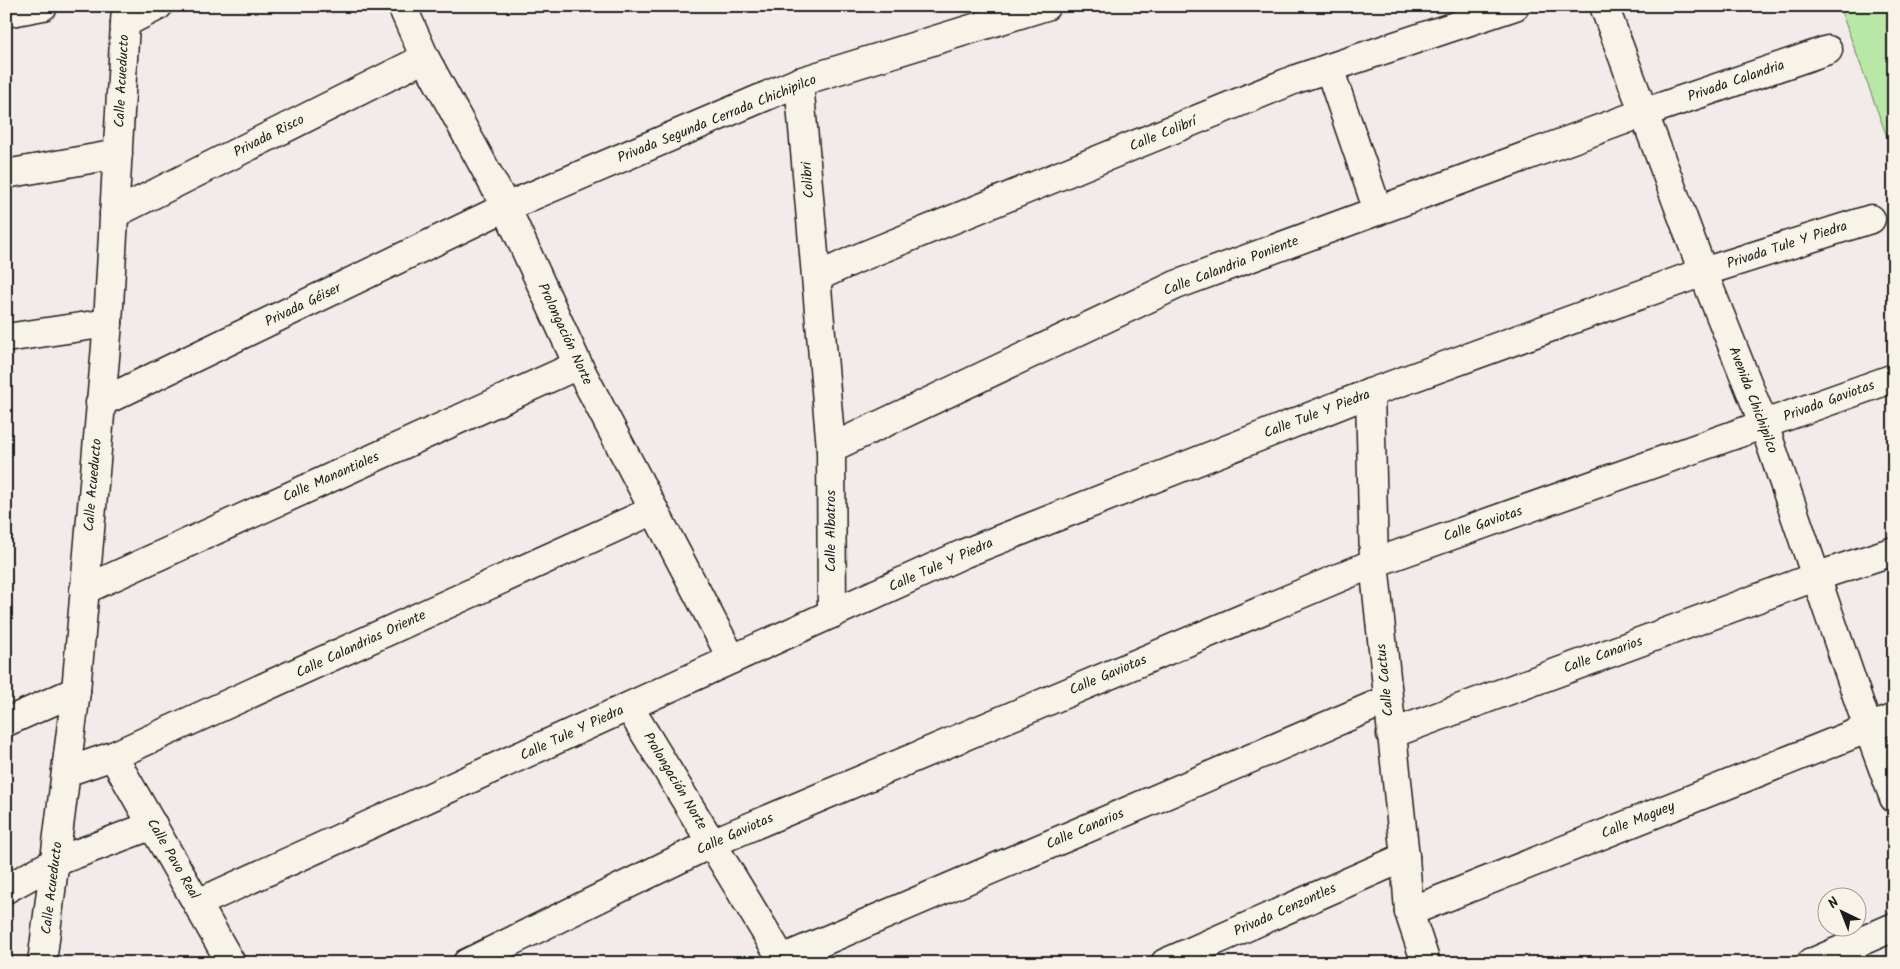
<svg xmlns="http://www.w3.org/2000/svg" width="1900" height="969" viewBox="0 0 1900 969" font-family="Kalam,sans-serif">
<style>
.green{fill:#b9e7a5;stroke:#6a8260}
.lines{fill:none;stroke-linecap:round;stroke-linejoin:round}
.minor-casing{stroke:#1c1c1c;stroke-width:31}
.minor{stroke:#f7f3e8;stroke-width:28}
.labels{text-anchor:middle;dominant-baseline:central;stroke-width:4.5;stroke-linejoin:round;paint-order:stroke}
.street-label{font-size:14px;fill:#1c1c1c;stroke:#f7f3e8}
</style>
<rect width="100%" height="100%" fill="#f3eaea"/>
<filter id="ink" filterUnits="userSpaceOnUse"><feTurbulence type="fractalNoise" baseFrequency=".02" numOctaves="2"/><feDisplacementMap in="SourceGraphic" scale="10" xChannelSelector="R" yChannelSelector="G"/><feConvolveMatrix kernelMatrix="1 2 1 2 8 2 1 2 1" color-interpolation-filters="sRGB"/></filter>
<g filter="url(#ink)">
<polygon class="green" points="1839,6 1894,6 1894,156"/>
<g class="lines">
<defs>
<g id="minor">
<polyline points="402,6 425,58 506,207 578,365 732,659"/>
<polyline points="1604,6 1703,272 1764,425 1868,728 1894,798"/>
<polyline points="6,13 43,6"/>
<polyline points="125,23 158,6"/>
<polyline points="1329,68 1378,211"/>
<polyline points="799,82 831,448 832,614"/>
<polyline points="6,174 118,154"/>
<polyline points="114,214 425,58"/>
<polyline points="817,277 856,259 1296,79 1515,6"/>
<polyline points="6,338 108,323"/>
<polyline points="1370,393 1374,563 1405,857 1409,912 1426,963"/>
<polyline points="100,403 506,207 799,82 1046,6"/>
<polyline points="831,448 1176,285 1643,113 1828,50"/>
<polyline points="84,590 578,365"/>
<polyline points="629,707 782,959"/>
<polyline points="6,722 76,691"/>
<polyline points="1391,734 1815,577 1894,551"/>
<polyline points="113,756 231,963"/>
<polyline points="66,772 113,756 654,510"/>
<polyline points="6,889 55,862 153,825"/>
<polyline points="198,903 965,553 1370,393 1703,272 1871,219"/>
<polyline points="1409,912 1894,718"/>
<polyline points="782,959 1387,700"/>
<polyline points="42,963 76,691 108,323 126,6"/>
<polyline points="467,963 712,843 1374,563 1894,378"/>
<polyline points="1165,963 1405,857"/>
<polyline points="1811,963 1894,927"/>
</g>
</defs>
<use href="#minor" class="minor-casing"/>
<use href="#minor" class="minor"/>
</g>
</g>
<g class="labels">
<g class="street-label">
<text transform="translate(122 81) rotate(-87)">Calle Acueducto</text>
<text transform="translate(1736 81) rotate(-19)">Privada Calandria</text>
<text transform="translate(717 119) rotate(-22)">Privada Segunda Cerrada Chichipilco</text>
<text transform="translate(1163 134) rotate(-22)">Calle Colibrí</text>
<text transform="translate(269 136) rotate(-27)">Privada Risco</text>
<text transform="translate(808 180) rotate(-95)">Colibri</text>
<text transform="translate(1787 245) rotate(-18)">Privada Tule Y Piedra</text>
<text transform="translate(1231 266) rotate(-21)">Calle Calandria Poniente</text>
<text transform="translate(303 305) rotate(-26)">Privada Géiser</text>
<text transform="translate(565 334) rotate(65)">Prolongación Norte</text>
<text transform="translate(1753 400) rotate(69)">Avenida Chichipilco</text>
<text transform="translate(1829 401) rotate(-20)">Privada Gaviotas</text>
<text transform="translate(1317 414) rotate(-21)">Calle Tule Y Piedra</text>
<text transform="translate(331 477) rotate(-24)">Calle Manantiales</text>
<text transform="translate(93 485) rotate(-85)">Calle Acueducto</text>
<text transform="translate(1483 524) rotate(-19)">Calle Gaviotas</text>
<text transform="translate(831 531) rotate(-90)">Calle Albatros</text>
<text transform="translate(941 565) rotate(-24)">Calle Tule Y Piedra</text>
<text transform="translate(361 644) rotate(-25)">Calle Calandrias Oriente</text>
<text transform="translate(1603 655) rotate(-20)">Calle Canarios</text>
<text transform="translate(1108 675) rotate(-23)">Calle Gaviotas</text>
<text transform="translate(1385 680) rotate(-96)">Calle Cactus</text>
<text transform="translate(572 733) rotate(-25)">Calle Tule Y Piedra</text>
<text transform="translate(675 781) rotate(59)">Prolongación Norte</text>
<text transform="translate(1638 820) rotate(-22)">Calle Maguey</text>
<text transform="translate(1085 829) rotate(-23)">Calle Canarios</text>
<text transform="translate(735 834) rotate(-24)">Calle Gaviotas</text>
<text transform="translate(173 859) rotate(60)">Calle Pavo Real</text>
<text transform="translate(52 888) rotate(-83)">Calle Acueducto</text>
<text transform="translate(1285 910) rotate(-24)">Privada Cenzontles</text>
</g>
</g>
<rect width="1900" height="969" fill="none" stroke="#f7f3e8" stroke-width="25"/>
<rect x="12" y="12" width="1875" height="944" fill="none" stroke="#1c1c1c" stroke-width="2" filter="url(#ink)"/>
<g transform="translate(1842 912) rotate(317)"><circle r="24" fill="#f7f3e8" stroke="#9f9d96"/>
<path d="M0-4L9 19L0 12L-9 19Z" fill="#1c1c1c"/>
<text y="-8" font-size="14" font-weight="bold" text-anchor="middle" fill="#1c1c1c">N</text>
</g>
</svg>
